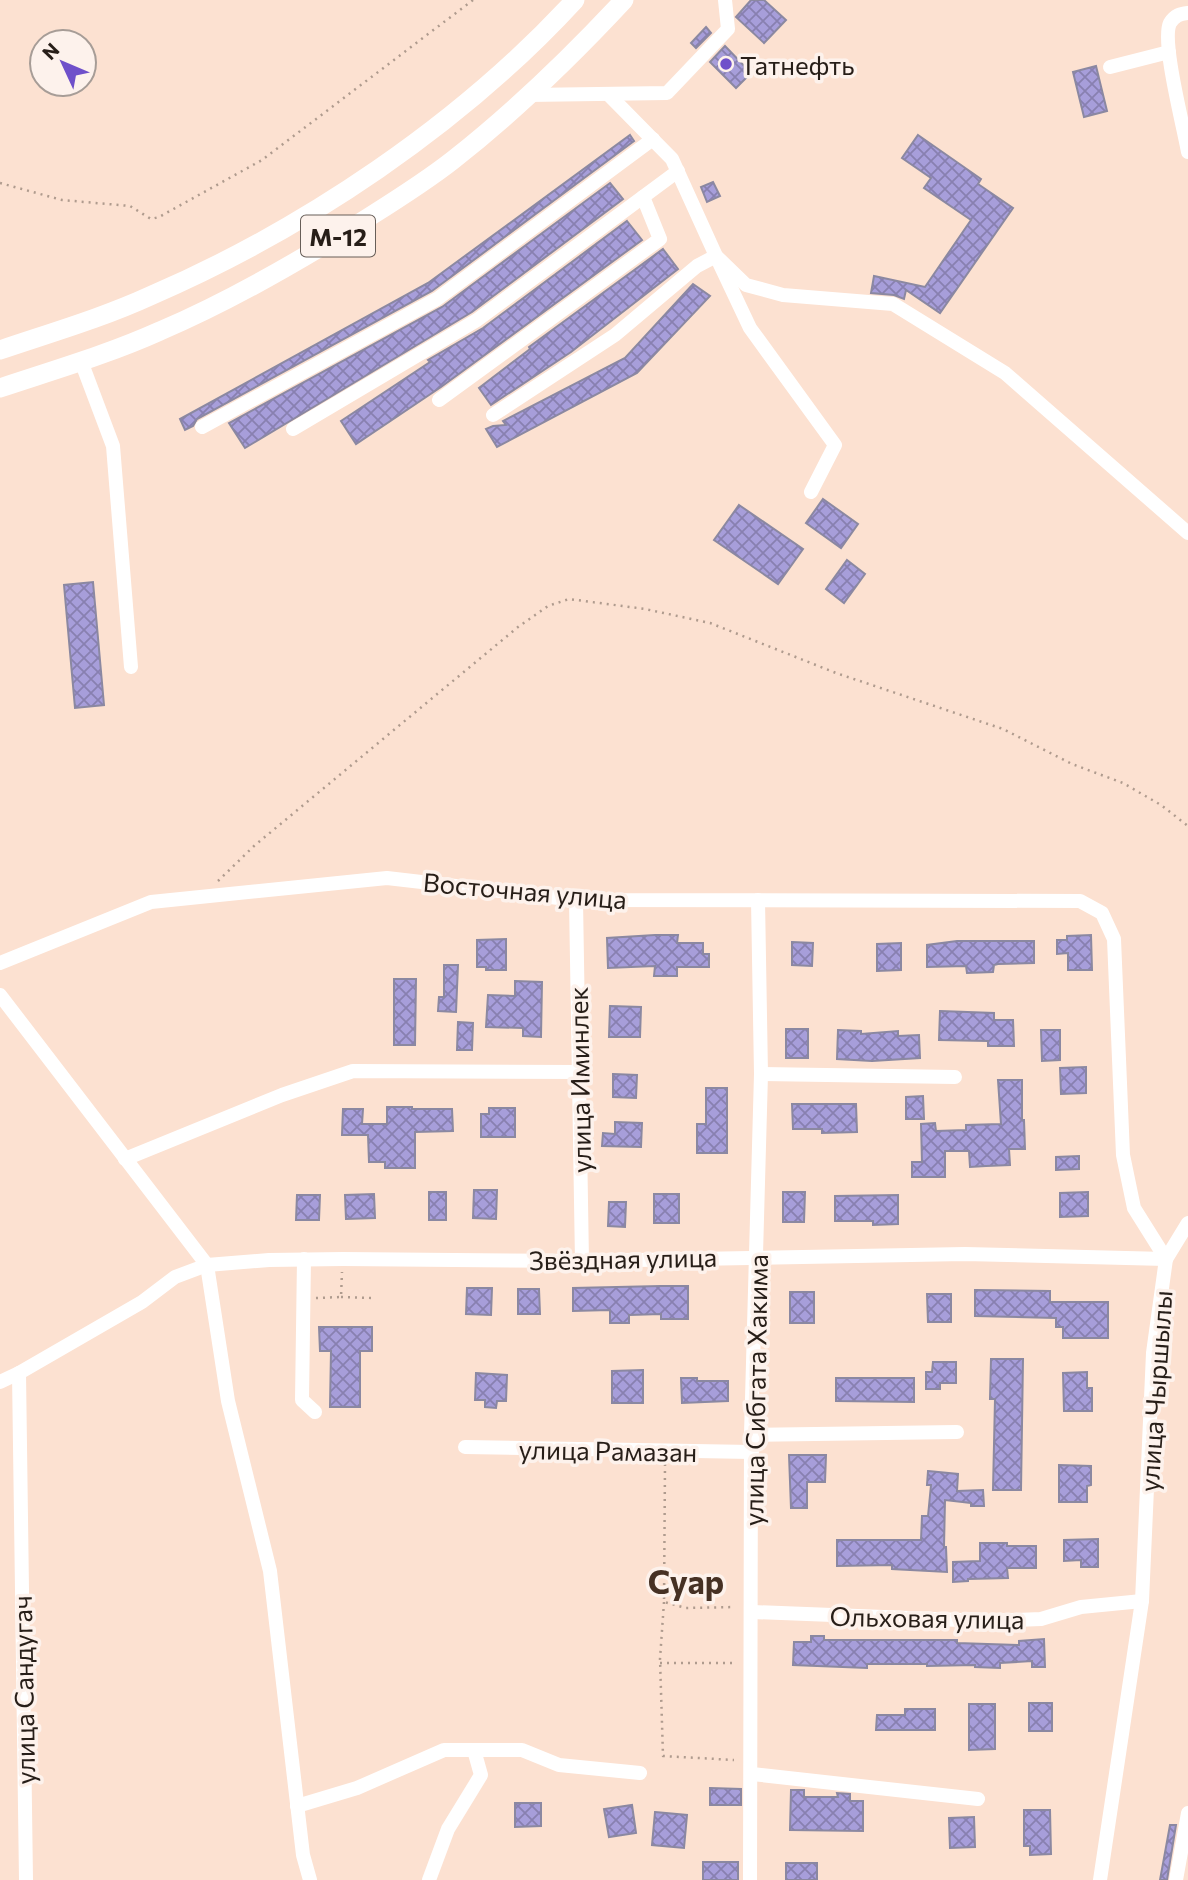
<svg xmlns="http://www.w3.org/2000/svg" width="1188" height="1880" viewBox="0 0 1188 1880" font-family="Commissioner,sans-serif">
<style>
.building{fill:url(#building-cross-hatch);stroke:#8b88a1;stroke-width:2}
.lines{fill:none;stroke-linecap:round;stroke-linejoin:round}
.path{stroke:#af9b8e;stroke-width:2.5;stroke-dasharray:2 5;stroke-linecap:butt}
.minor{stroke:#fff;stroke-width:14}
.major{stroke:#fff;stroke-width:19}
.poi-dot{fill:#6f50ca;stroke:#fdf2ec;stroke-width:2.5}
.labels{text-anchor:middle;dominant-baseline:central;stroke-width:7;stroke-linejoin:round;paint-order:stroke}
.shield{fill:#fdf2ec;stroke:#675e58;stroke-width:2}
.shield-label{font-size:24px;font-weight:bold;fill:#271e18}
.poi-label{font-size:26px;fill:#271e18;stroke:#fdf2ec;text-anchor:start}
.street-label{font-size:26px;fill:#271e18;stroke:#fdf2ec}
.district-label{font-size:33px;font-weight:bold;fill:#463124;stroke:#fdf2ec}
</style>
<defs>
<pattern id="building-cross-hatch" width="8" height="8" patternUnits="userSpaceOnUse" patternTransform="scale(1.75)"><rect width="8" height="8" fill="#a79eda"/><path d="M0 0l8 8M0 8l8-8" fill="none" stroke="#8880b0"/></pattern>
</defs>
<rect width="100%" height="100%" fill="#fce1d1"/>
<g class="building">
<polygon points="751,0 764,0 786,20 764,43 736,17"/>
<polygon points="706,27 711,33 696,48 691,43"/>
<polygon points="725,46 751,73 736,88 710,62"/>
<polygon points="1096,66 1107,111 1084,117 1073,72"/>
<polygon points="630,135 634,141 432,291 197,419 193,426 185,430 180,419 428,283"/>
<polygon points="918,135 981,179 978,184 1013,208 940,313 906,290 904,299 894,295 871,293 874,276 925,287 971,220 924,188 931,178 902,158"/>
<polygon points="713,182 720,196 707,202 701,187"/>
<polygon points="610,183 623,199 472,312 245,448 229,423 442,307"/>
<polygon points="627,221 642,240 441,387 356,444 341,421 430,362 428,360 483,328"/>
<polygon points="663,249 678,269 571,352 491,405 479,388 530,349 529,347"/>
<polygon points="693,284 710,296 637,373 497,447 486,429 493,426 506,425 503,421 625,358"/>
<polygon points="823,499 858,524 841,548 806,523"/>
<polygon points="739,505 803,549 778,584 714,540"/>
<polygon points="847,560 865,574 844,603 826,589"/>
<polygon points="93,582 104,705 75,708 64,585"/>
<polygon points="655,935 678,935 677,943 703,943 703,954 709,954 709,967 677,967 677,976 654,976 655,966 608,968 607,938"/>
<polygon points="1091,935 1092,970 1068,970 1068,953 1057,954 1057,940 1067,940 1067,936"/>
<polygon points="506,939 506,970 486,970 486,967 477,967 477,940"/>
<polygon points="957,941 1034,941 1034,963 998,964 994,965 993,972 967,973 966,966 927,967 927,945"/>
<polygon points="792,942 813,943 812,966 792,965"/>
<polygon points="901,943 901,970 877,971 877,944"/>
<polygon points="444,965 458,965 456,1012 438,1011 439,997 444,997"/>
<polygon points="394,979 416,979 415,1045 394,1045"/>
<polygon points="515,981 542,982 541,1037 523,1036 523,1028 486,1027 488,995 515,996"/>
<polygon points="610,1006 641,1007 640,1037 609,1037"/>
<polygon points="940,1011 994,1013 994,1020 1013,1020 1014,1046 988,1046 988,1041 939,1040"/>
<polygon points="458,1022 473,1023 472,1050 457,1050"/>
<rect x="786" y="1029" width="22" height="29"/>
<polygon points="838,1030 861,1031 861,1034 898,1031 898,1036 919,1035 920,1058 872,1061 837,1059"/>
<polygon points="1041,1030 1060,1030 1060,1060 1042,1061"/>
<polygon points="1086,1067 1086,1093 1061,1094 1060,1068"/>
<polygon points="613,1074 637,1075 636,1098 613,1097"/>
<polygon points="998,1080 1022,1080 1022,1120 1024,1120 1025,1149 1009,1149 1010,1165 986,1166 970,1167 969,1151 945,1151 945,1177 912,1177 912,1162 922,1162 921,1124 935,1123 936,1131 966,1130 966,1125 1001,1124"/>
<polygon points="706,1088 727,1088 727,1153 697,1153 697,1124 706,1124"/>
<polygon points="923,1096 924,1119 906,1119 906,1097"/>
<polygon points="792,1104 856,1104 857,1132 822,1133 822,1129 793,1129"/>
<polygon points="387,1107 412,1107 412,1109 452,1109 453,1131 415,1132 415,1168 385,1168 385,1162 369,1162 368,1135 342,1135 343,1109 363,1109 362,1124 387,1124"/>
<polygon points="489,1108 515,1108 515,1137 481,1137 481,1114 489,1114"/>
<polygon points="615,1122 642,1123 641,1147 602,1146 603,1133 615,1134"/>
<polygon points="1079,1156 1079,1169 1056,1170 1056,1157"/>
<polygon points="474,1190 497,1190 496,1219 473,1218"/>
<rect x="429" y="1192" width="17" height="28"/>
<polygon points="783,1192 805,1192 804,1222 783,1222"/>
<polygon points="1088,1192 1088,1216 1060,1217 1060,1193"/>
<polygon points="374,1194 375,1218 346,1219 345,1195"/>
<rect x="654" y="1194" width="25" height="29"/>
<polygon points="297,1195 320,1195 319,1220 296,1220"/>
<polygon points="898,1195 898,1224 873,1225 873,1221 835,1221 835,1196"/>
<polygon points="609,1202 626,1202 625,1227 608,1226"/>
<polygon points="661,1286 688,1286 688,1319 661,1319 661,1314 629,1315 629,1323 610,1323 610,1310 573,1311 573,1288"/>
<polygon points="467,1288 492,1288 491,1315 466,1314"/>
<polygon points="518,1289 539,1289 540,1314 518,1314"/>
<polygon points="975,1290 1050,1291 1050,1302 1108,1302 1108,1338 1063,1338 1063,1327 1056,1327 1056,1318 975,1316"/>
<rect x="790" y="1292" width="24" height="31"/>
<polygon points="927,1294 951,1294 951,1322 928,1322"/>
<polygon points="319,1327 372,1327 372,1351 360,1351 360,1407 330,1407 331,1351 320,1351"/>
<polygon points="991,1359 1023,1359 1021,1490 993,1490 995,1399 990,1399"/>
<polygon points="933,1362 956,1362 956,1383 940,1383 940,1389 926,1389 926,1372 932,1372"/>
<polygon points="643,1370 643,1403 612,1403 612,1371"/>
<polygon points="1087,1372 1087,1388 1092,1388 1092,1411 1064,1411 1063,1373"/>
<polygon points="476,1373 507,1375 506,1401 497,1401 496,1408 485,1407 485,1400 475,1400"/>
<polygon points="681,1378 697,1378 697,1381 728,1381 728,1401 682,1403"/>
<polygon points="836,1378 914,1378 914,1402 836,1401"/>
<polygon points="789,1455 826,1455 825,1482 807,1482 807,1508 791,1508"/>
<polygon points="1059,1465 1091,1466 1091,1485 1087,1486 1087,1502 1059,1502"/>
<polygon points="928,1471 958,1474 957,1491 983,1490 984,1506 971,1506 971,1503 945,1500 944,1547 946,1547 947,1572 892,1569 892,1565 837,1566 837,1540 921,1540 922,1516 928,1516 931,1485 927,1485"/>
<polygon points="1098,1539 1098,1567 1081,1567 1081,1560 1064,1561 1064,1540"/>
<polygon points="980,1543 1007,1543 1007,1546 1036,1546 1036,1568 1007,1568 1008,1578 968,1579 968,1581 953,1582 953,1562 980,1561"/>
<polygon points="811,1636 824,1636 824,1640 957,1640 957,1643 1019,1645 1019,1641 1044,1639 1045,1667 1032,1667 1032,1661 1000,1663 1000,1668 975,1667 975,1665 927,1666 927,1664 867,1664 867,1668 793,1665 794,1642 811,1642"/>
<rect x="1029" y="1703" width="23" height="28"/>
<polygon points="969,1704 995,1704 995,1749 969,1750"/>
<polygon points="905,1709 935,1709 935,1730 876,1730 877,1715 905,1715"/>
<polygon points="710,1788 741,1789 741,1805 710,1805"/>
<polygon points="791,1790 804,1790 804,1797 838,1797 837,1793 850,1794 850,1801 863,1801 863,1831 790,1830"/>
<polygon points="515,1803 541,1803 541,1826 515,1827"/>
<polygon points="632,1805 636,1833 609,1837 604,1809"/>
<polygon points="1024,1810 1050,1810 1051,1854 1030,1855 1030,1846 1024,1846"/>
<polygon points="655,1812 687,1815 684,1848 652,1845"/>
<polygon points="974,1817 975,1847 950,1848 949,1818"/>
<polygon points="1170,1825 1176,1825 1167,1880 1160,1880"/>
<rect x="703" y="1862" width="35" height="18"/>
<rect x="786" y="1863" width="31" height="17"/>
</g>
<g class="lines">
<g class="path">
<polyline points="0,183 62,200 130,206 151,219 159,217 262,160 473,0"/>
<polyline points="218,881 254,846 518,627 548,606 569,599 645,609 710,623 836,673 1003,729 1072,764 1123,783 1161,805 1188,826"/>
<polyline points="341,1297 373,1298"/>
<polyline points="316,1298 341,1297 342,1272"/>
<polyline points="665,1464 664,1602 686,1608 735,1607"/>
<polyline points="664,1602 660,1659 663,1756 734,1760"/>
<polyline points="660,1663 737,1663"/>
</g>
<g class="minor">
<path d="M1188 13C1180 14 1175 15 1170 23 1161 41 1184 128 1188 152"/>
<polyline points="1110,67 1169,52"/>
<polyline points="528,95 667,93 728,29 725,0"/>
<polyline points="610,96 672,159 716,256 746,285 783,295 893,304 1005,373 1188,533"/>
<polyline points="81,361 113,446 131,667"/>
<polyline points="439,400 660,239 643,197"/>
<polyline points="493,415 615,335 697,266 716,256 750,328 835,445 811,492"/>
<polyline points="202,427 437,299 653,139"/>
<polyline points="293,429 477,320 678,171"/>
<polyline points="576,900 582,1261"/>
<polyline points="0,963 151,902 387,878 576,900 1080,901 1102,913 1114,939 1123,1155 1134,1208 1166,1259 1153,1353 1142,1601 1100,1880"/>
<polyline points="0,995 207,1265 228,1401 270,1571 303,1855 310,1880"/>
<polyline points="761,1074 955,1077"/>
<polyline points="125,1159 282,1095 353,1071 580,1072"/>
<polyline points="304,1259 302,1400 315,1412"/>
<polyline points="1166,1259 1188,1223"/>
<polyline points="19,1373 26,1880"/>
<polyline points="0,1382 19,1373 142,1302 175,1277 207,1265 269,1260 343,1259 582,1261 965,1254 1166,1259"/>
<polyline points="751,1435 957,1432"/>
<polyline points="465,1447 752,1452"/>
<polyline points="753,1612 986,1621 1041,1619 1081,1607 1142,1601"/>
<polyline points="752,1774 978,1799"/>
<polyline points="297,1806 357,1788 444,1750 522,1750 559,1765 640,1773"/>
<polyline points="429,1880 448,1829 481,1775 474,1750"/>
<polyline points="750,1880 751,1435 761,1074 758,900"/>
<polyline points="1176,1880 1188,1813"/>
</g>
<g class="major">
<path d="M0 350C50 333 102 318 150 296 305 229 461 124 575 0"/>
<path d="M0 388C54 370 109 354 160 331 226 303 287 268 347 231 383 208 420 186 453 160 514 112 571 57 624 0"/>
</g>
</g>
<circle class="poi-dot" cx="726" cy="64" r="7"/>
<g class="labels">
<rect class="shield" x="301" y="215.5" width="74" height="41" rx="5"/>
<g class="shield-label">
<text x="338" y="236">М-12</text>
</g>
<g class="poi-label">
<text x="740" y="64">Татнефть</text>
</g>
<g class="street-label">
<text transform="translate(525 890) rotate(5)">Восточная улица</text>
<text transform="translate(579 1080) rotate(-91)">улица Иминлек</text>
<text transform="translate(623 1258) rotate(-1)">Звёздная улица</text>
<text transform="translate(755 1390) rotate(-89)">улица Сибгата Хакима</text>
<text transform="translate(1155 1391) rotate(-86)">улица Чыршылы</text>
<text transform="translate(608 1450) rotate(1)">улица Рамазан</text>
<text transform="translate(927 1617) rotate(1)">Ольховая улица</text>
<text transform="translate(23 1690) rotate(-91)">улица Сандугач</text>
</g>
<g class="district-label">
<text x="686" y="1580">Суар</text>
</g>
</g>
<g transform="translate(63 63) rotate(314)"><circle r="33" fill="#fdf2ec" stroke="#a79d97" stroke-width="2"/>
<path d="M0-5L12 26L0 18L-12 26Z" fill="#6f50ca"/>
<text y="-10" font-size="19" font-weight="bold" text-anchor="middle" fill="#271e18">N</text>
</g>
</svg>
